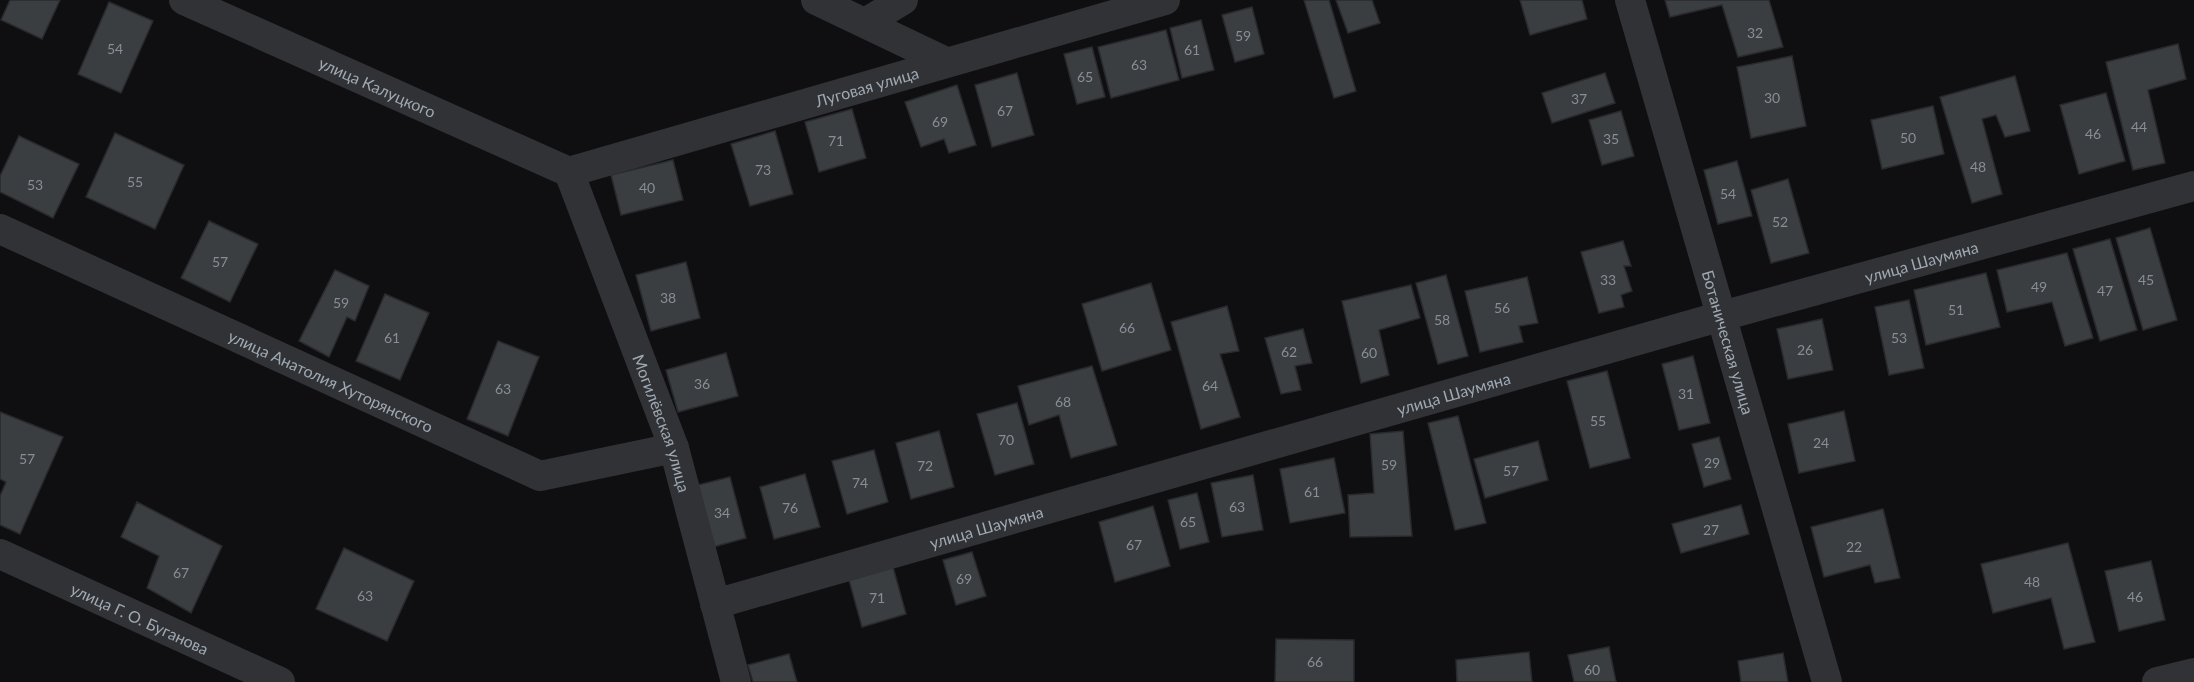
<svg xmlns="http://www.w3.org/2000/svg" width="2194" height="682" viewBox="0 0 2194 682" font-family="Lato,sans-serif">
<style>
.building{fill:#3b3e41;stroke:#292a2d;stroke-width:1.5}
.lines{fill:none;stroke-linecap:round;stroke-linejoin:round}
.minor{stroke:#303236;stroke-width:30}
.labels{text-anchor:middle;dominant-baseline:central;stroke-width:5;stroke-linejoin:round;paint-order:stroke}
.number-label{font-size:14px;fill:#868e96}
.street-label{font-size:16px;fill:#9fa9b3;stroke:#0a0b0c}
</style>
<rect width="100%" height="100%" fill="#0f0f11"/>
<g class="building">
<polygon points="10,0 60,0 42,39 1,20"/>
<polygon points="1304,0 1329,0 1356,91 1334,98"/>
<polygon points="1336,0 1372,0 1380,23 1348,33"/>
<polygon points="1520,0 1582,0 1587,19 1530,35"/>
<polygon points="1665,0 1769,0 1783,47 1738,57 1722,5 1670,17"/>
<polygon points="109,2 153,21 121,93 78,74"/>
<polygon points="1252,7 1264,54 1235,62 1222,15"/>
<polygon points="1201,20 1214,70 1182,78 1170,28"/>
<polygon points="1166,30 1179,80 1111,98 1098,47"/>
<polygon points="2178,44 2186,79 2148,90 2165,163 2133,170 2106,62"/>
<polygon points="1092,47 1105,97 1077,104 1064,54"/>
<polygon points="1792,56 1806,126 1751,138 1737,67"/>
<polygon points="1017,73 1034,135 992,147 975,85"/>
<polygon points="1605,73 1615,103 1552,123 1542,93"/>
<polygon points="2015,76 2030,131 2005,137 1996,115 1982,119 2002,194 1972,203 1940,97"/>
<polygon points="957,85 976,145 949,153 944,139 921,147 905,102"/>
<polygon points="2106,93 2125,161 2079,174 2060,105"/>
<polygon points="1933,106 1944,154 1882,169 1871,120"/>
<polygon points="852,109 866,158 819,172 805,122"/>
<polygon points="1621,111 1634,156 1602,165 1589,120"/>
<polygon points="775,131 793,194 750,206 731,144"/>
<polygon points="115,133 184,165 155,229 86,197"/>
<polygon points="19,136 79,164 53,218 0,192 0,176"/>
<polygon points="673,160 683,200 621,215 611,175"/>
<polygon points="1737,161 1752,216 1718,224 1704,170"/>
<polygon points="1788,179 1809,253 1771,263 1751,190"/>
<polygon points="209,221 258,244 230,302 181,278"/>
<polygon points="2150,228 2177,320 2143,330 2116,238"/>
<polygon points="2110,239 2137,330 2100,341 2073,249"/>
<polygon points="1623,241 1631,266 1624,266 1632,291 1621,295 1624,307 1599,313 1581,252"/>
<polygon points="2067,253 2093,338 2065,346 2052,302 2007,312 1997,270"/>
<polygon points="686,262 700,318 651,331 636,275"/>
<polygon points="335,270 369,286 355,321 347,317 329,357 299,341"/>
<polygon points="1986,273 2000,327 1926,345 1914,290"/>
<polygon points="1446,275 1468,356 1438,364 1416,283"/>
<polygon points="1527,277 1538,323 1519,326 1523,342 1480,352 1465,291"/>
<polygon points="1151,283 1171,350 1102,371 1082,304"/>
<polygon points="1411,285 1420,318 1379,330 1389,375 1361,383 1342,301"/>
<polygon points="385,294 429,313 400,380 356,361"/>
<polygon points="1909,300 1924,368 1889,375 1875,307"/>
<polygon points="1227,306 1239,351 1220,354 1240,417 1201,429 1171,322"/>
<polygon points="1822,319 1833,370 1788,379 1777,329"/>
<polygon points="1303,329 1312,363 1295,366 1301,390 1281,394 1265,338"/>
<polygon points="498,341 539,357 508,436 467,419"/>
<polygon points="726,353 738,396 678,412 666,370"/>
<polygon points="1693,356 1710,423 1679,430 1662,364"/>
<polygon points="1092,366 1117,445 1071,458 1059,415 1029,425 1018,386"/>
<polygon points="1607,371 1630,458 1590,468 1567,381"/>
<polygon points="1017,403 1034,464 995,475 977,414"/>
<polygon points="1844,411 1855,461 1799,473 1788,424"/>
<polygon points="0,412 63,437 20,534 0,525 0,496 6,482 0,479"/>
<polygon points="1458,416 1486,523 1455,530 1428,423"/>
<polygon points="939,431 954,487 911,499 896,443"/>
<polygon points="1403,431 1412,536 1350,537 1348,495 1374,493 1370,434"/>
<polygon points="1719,437 1731,479 1704,487 1692,444"/>
<polygon points="1538,441 1548,480 1485,498 1474,459"/>
<polygon points="874,450 888,502 847,514 832,461"/>
<polygon points="1334,458 1345,513 1290,523 1280,469"/>
<polygon points="805,474 820,527 774,539 760,487"/>
<polygon points="1253,475 1263,530 1222,537 1211,483"/>
<polygon points="730,477 746,538 713,547 698,485"/>
<polygon points="1197,493 1209,542 1180,549 1168,500"/>
<polygon points="137,502 222,546 191,613 147,588 159,556 121,537"/>
<polygon points="1741,505 1749,534 1681,553 1672,524"/>
<polygon points="1153,506 1170,566 1115,582 1099,522"/>
<polygon points="1883,509 1900,578 1875,583 1870,565 1824,577 1811,527"/>
<polygon points="2068,543 2095,642 2064,649 2051,598 1993,613 1981,564"/>
<polygon points="344,548 414,581 387,641 316,609"/>
<polygon points="972,552 986,596 956,605 943,560"/>
<polygon points="2151,561 2165,620 2119,631 2105,571"/>
<polygon points="893,567 906,614 862,627 849,580"/>
<polygon points="1276,639 1354,640 1354,682 1275,682"/>
<polygon points="1609,647 1616,682 1574,682 1568,655"/>
<polygon points="1529,652 1532,682 1457,682 1456,660"/>
<polygon points="1783,653 1788,682 1741,682 1738,661"/>
<polygon points="789,654 797,682 753,682 748,665"/>
</g>
<g class="lines">
<g class="minor">
<path id="s1" d="M184 0 569 172"/>
<polyline points="816,0 946,62"/>
<path id="s2" d="M1630 0 1827 682"/>
<polyline points="865,23 903,0"/>
<path id="s3" d="M569 172 1165 0"/>
<path id="s4" d="M569 172 674 448 736 682"/>
<path id="s5" d="M0 229 540 476 674 448"/>
<path id="s6" d="M0 554 280 682"/>
<path id="s7" d="M715 604 1722 316 2194 186"/>
<polyline points="2157,682 2194,673"/>
</g>
</g>
<g class="labels">
<g class="number-label">
<text x="1755" y="32">32</text>
<text x="1243" y="35">59</text>
<text x="115" y="48">54</text>
<text x="1192" y="49">61</text>
<text x="1139" y="64">63</text>
<text x="1085" y="76">65</text>
<text x="1772" y="97">30</text>
<text x="1579" y="98">37</text>
<text x="1005" y="110">67</text>
<text x="940" y="121">69</text>
<text x="2139" y="126">44</text>
<text x="2093" y="133">46</text>
<text x="1908" y="137">50</text>
<text x="1611" y="138">35</text>
<text x="836" y="140">71</text>
<text x="1978" y="166">48</text>
<text x="763" y="169">73</text>
<text x="135" y="181">55</text>
<text x="35" y="184">53</text>
<text x="647" y="187">40</text>
<text x="1728" y="193">54</text>
<text x="1780" y="221">52</text>
<text x="220" y="261">57</text>
<text x="1608" y="279">33</text>
<text x="2146" y="279">45</text>
<text x="2039" y="286">49</text>
<text x="2105" y="290">47</text>
<text x="668" y="297">38</text>
<text x="341" y="302">59</text>
<text x="1502" y="307">56</text>
<text x="1956" y="309">51</text>
<text x="1442" y="319">58</text>
<text x="1127" y="327">66</text>
<text x="392" y="337">61</text>
<text x="1899" y="337">53</text>
<text x="1805" y="349">26</text>
<text x="1289" y="351">62</text>
<text x="1369" y="352">60</text>
<text x="702" y="383">36</text>
<text x="1210" y="385">64</text>
<text x="503" y="388">63</text>
<text x="1686" y="393">31</text>
<text x="1063" y="401">68</text>
<text x="1598" y="420">55</text>
<text x="1006" y="439">70</text>
<text x="1821" y="442">24</text>
<text x="27" y="458">57</text>
<text x="1712" y="462">29</text>
<text x="1389" y="464">59</text>
<text x="925" y="465">72</text>
<text x="1511" y="470">57</text>
<text x="860" y="482">74</text>
<text x="1312" y="491">61</text>
<text x="1237" y="506">63</text>
<text x="790" y="507">76</text>
<text x="722" y="512">34</text>
<text x="1188" y="521">65</text>
<text x="1711" y="529">27</text>
<text x="1134" y="544">67</text>
<text x="1854" y="546">22</text>
<text x="181" y="572">67</text>
<text x="964" y="578">69</text>
<text x="2032" y="581">48</text>
<text x="365" y="595">63</text>
<text x="2135" y="596">46</text>
<text x="877" y="597">71</text>
<text x="1315" y="661">66</text>
<text x="1592" y="669">60</text>
</g>
<g class="street-label">
<text stroke="none"><textPath href="#s3" startOffset="310">Луговая улица</textPath></text>
<text stroke="none"><textPath href="#s1" startOffset="212">улица Калуцкого</textPath></text>
<text stroke="none"><textPath href="#s7" startOffset="1254">улица Шаумяна</textPath></text>
<text stroke="none"><textPath href="#s2" startOffset="356">Ботаническая улица</textPath></text>
<text stroke="none"><textPath href="#s5" startOffset="364">улица Анатолия Хуторянского</textPath></text>
<text stroke="none"><textPath href="#s7" startOffset="768">улица Шаумяна</textPath></text>
<text stroke="none"><textPath href="#s4" startOffset="268">Могилёвская улица</textPath></text>
<text stroke="none"><textPath href="#s7" startOffset="282">улица Шаумяна</textPath></text>
<text stroke="none"><textPath href="#s6" startOffset="154">улица Г. О. Буганова</textPath></text>
</g>
</g>
</svg>
